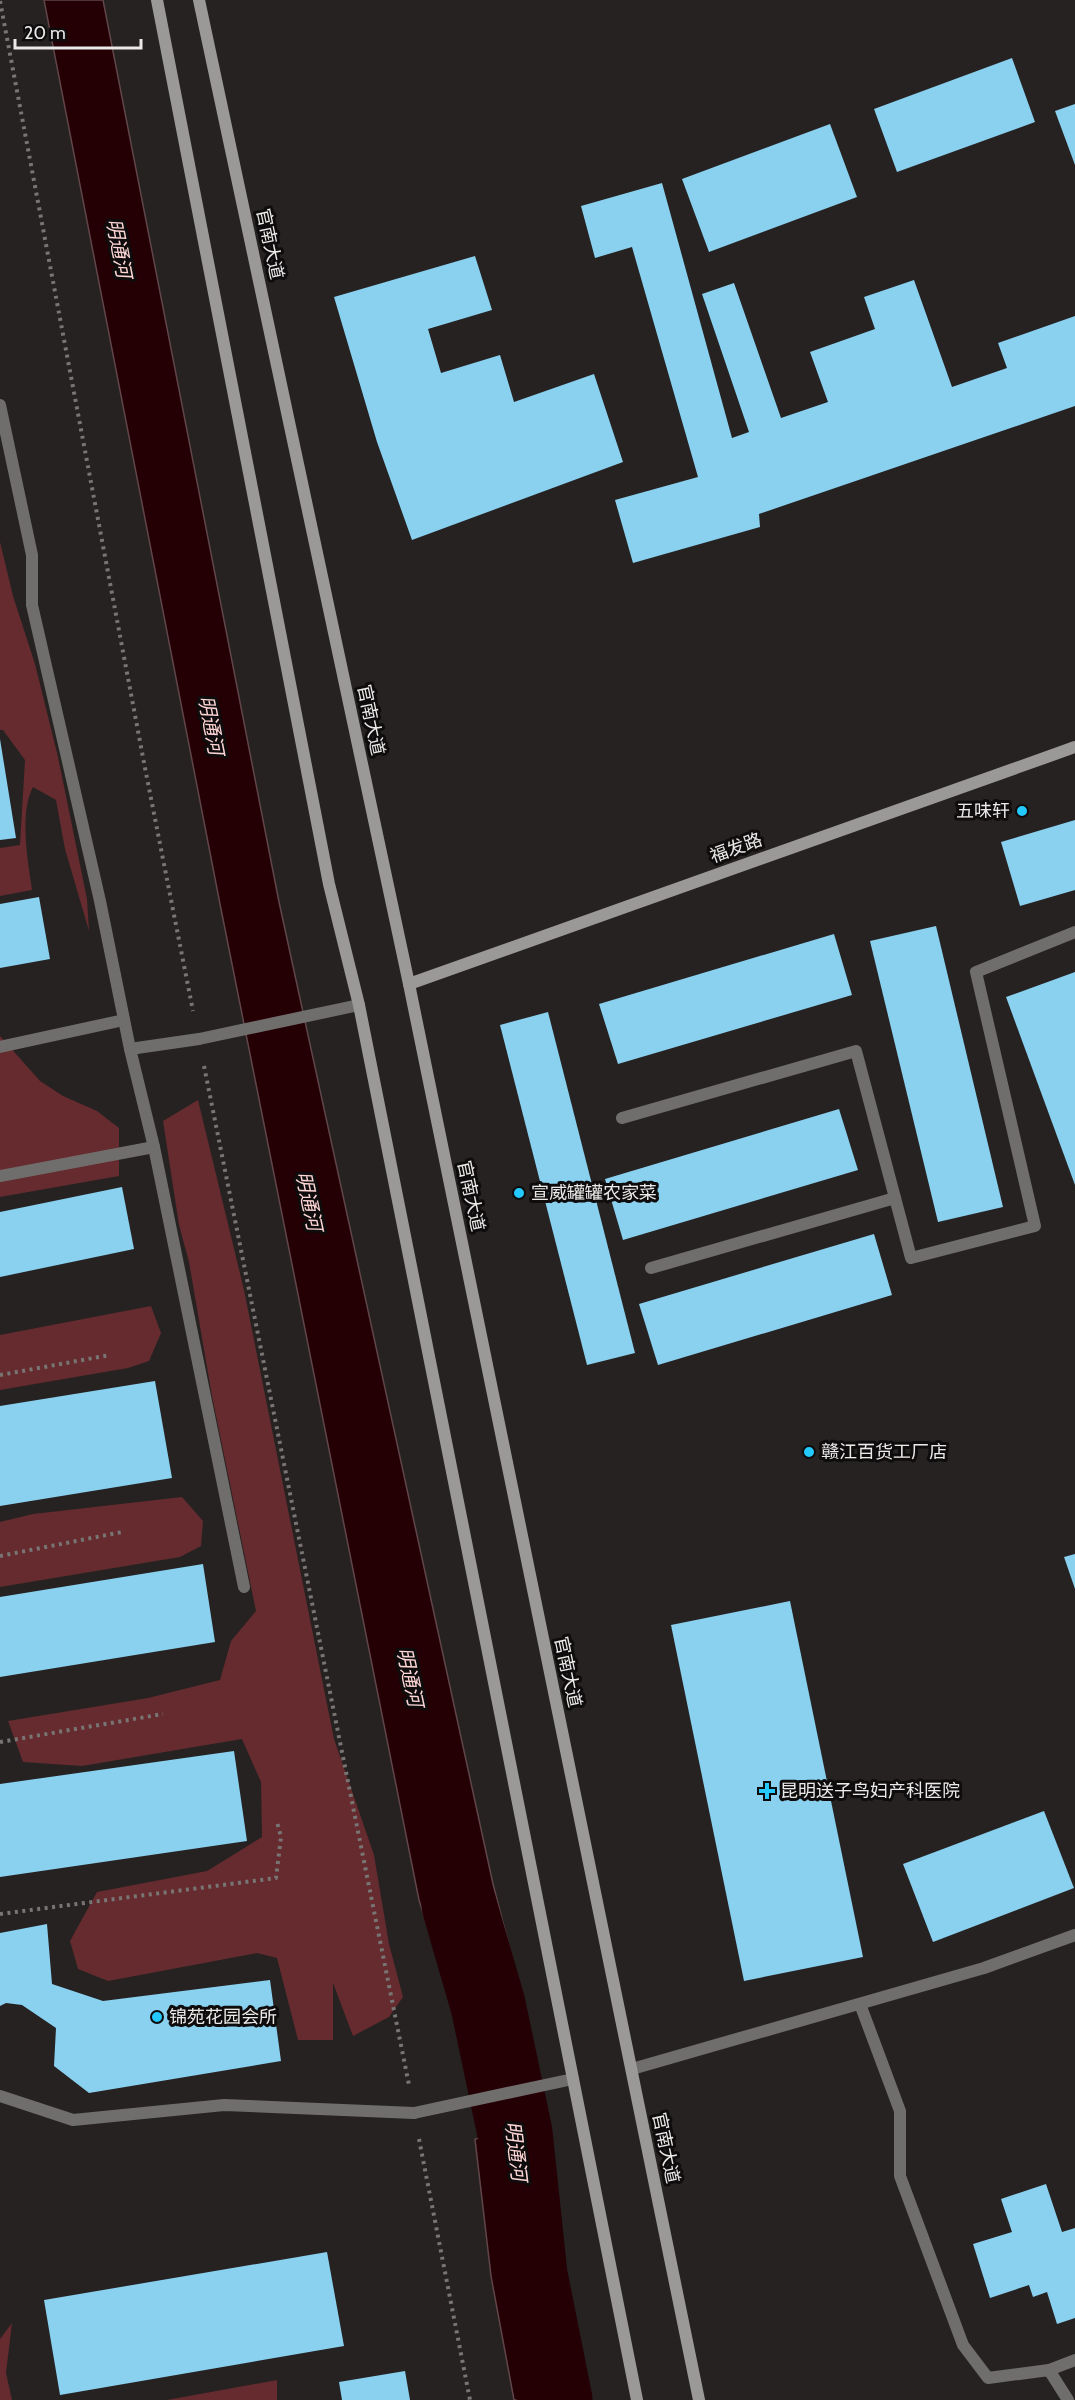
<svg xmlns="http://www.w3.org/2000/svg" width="1075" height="2400" viewBox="0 0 1075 2400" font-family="Cabin,'Noto Sans SC',sans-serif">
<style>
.green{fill:#652b2e}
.water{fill:#240004;stroke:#604649;stroke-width:1.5}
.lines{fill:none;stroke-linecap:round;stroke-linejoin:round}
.river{stroke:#240004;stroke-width:75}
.building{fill:#8ad1f0}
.path{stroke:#797575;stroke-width:4;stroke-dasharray:3 4.5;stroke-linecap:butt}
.lane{stroke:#706d6d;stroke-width:12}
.street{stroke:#706d6d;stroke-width:12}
.secondary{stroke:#9b9898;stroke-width:12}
.poi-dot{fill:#24c9fe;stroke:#0e0c0c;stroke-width:2}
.labels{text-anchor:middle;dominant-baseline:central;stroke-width:6;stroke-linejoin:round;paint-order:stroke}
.street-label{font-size:18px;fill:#ece9e9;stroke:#0e0c0c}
.poi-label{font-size:18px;fill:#ece9e9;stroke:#0e0c0c;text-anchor:start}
.water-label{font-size:20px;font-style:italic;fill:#fed5d5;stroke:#0e0c0c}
</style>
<rect width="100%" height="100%" fill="#262222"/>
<g class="green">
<path d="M0 542 13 596 35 664 58 757 87 899 89 931 65 849 56 800 33 787C19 813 28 862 32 890L0 896V848L20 845 25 760 3 730H0Z"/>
<polygon points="0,1036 40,1081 63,1096 97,1111 119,1128 119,1176 0,1197"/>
<polygon points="198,1100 244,1290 334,1739 374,1855 389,1944 403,1997 389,2017 353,2036 333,1983 333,2040 298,2040 277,1958 257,1953 108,1981 78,1969 70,1941 97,1892 207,1871 262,1837 261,1782 242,1739 82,1766 23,1762 8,1721 148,1698 220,1680 231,1641 256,1611 212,1396 189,1262 179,1225 163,1121"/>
<polygon points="151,1306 161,1333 149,1361 128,1368 0,1390 0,1335"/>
<polygon points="182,1497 203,1521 201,1546 180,1557 0,1587 0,1522 33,1514"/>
<polygon points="12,2323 6,2373 12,2400 0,2400 0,2339"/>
<polygon points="277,2380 277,2400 167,2400"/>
</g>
<g class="water">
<polygon points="44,0 103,0 279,902 493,1884 522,1996 453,2010 419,1900 220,904"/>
<polygon points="544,2126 552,2264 581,2400 514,2400 491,2276 475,2139"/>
</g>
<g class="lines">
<polyline class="river" points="459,1905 488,2005 515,2133 530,2275 555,2400"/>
</g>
<g class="building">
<polygon points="1012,58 1035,122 897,172 874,109"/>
<polygon points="1075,104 1075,165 1055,111"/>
<polygon points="830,124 857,197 709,252 682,179"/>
<polygon points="662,183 732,438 749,432 702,294 734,283 781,418 828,402 810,352 875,329 864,297 914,280 952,387 1007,368 998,343 1075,316 1075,406 759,514 760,527 633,563 615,500 698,477 632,247 595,258 581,206"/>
<polygon points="475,256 492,310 428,329 441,373 500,355 514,402 594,374 623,462 412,540 377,442 334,297"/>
<polygon points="0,739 16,838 0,840"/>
<polygon points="1075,820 1075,890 1020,906 1001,842"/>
<polygon points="39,897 50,959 0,968 0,904"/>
<polygon points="936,926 1003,1207 938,1222 870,941"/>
<polygon points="834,934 852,995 618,1064 599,1004"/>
<polygon points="1075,972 1075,1185 1006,997"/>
<polygon points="548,1012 635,1353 587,1365 500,1025"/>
<polygon points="839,1109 858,1170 623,1240 605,1179"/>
<polygon points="122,1187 134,1249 0,1277 0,1212"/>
<polygon points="874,1234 892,1295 658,1365 639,1304"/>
<polygon points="155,1381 172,1478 0,1506 0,1406"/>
<polygon points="1075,1554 1075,1589 1064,1557"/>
<polygon points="203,1564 215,1642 0,1677 0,1597"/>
<polygon points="790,1601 863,1957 744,1981 671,1625"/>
<polygon points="234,1751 247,1841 0,1877 0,1784"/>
<polygon points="1044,1811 1074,1888 933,1942 903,1864"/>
<polygon points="47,1924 52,1984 103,2001 270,1980 281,2061 89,2093 54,2066 56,2028 22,2005 6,2003 0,2006 0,1933"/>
<polygon points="1046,2184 1062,2232 1075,2228 1075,2318 1057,2324 1047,2292 1033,2297 1029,2285 990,2298 973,2244 1012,2232 1001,2199"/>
<polygon points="327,2252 344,2346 60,2395 44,2300"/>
<polygon points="405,2371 410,2400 342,2400 339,2382"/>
</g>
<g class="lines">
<g class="path">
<polyline points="0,1 145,768 193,1011"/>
<polyline points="204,1066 409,2085"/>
<polyline points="0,1375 110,1355"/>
<polyline points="0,1556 122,1532"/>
<polyline points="0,1742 163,1714"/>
<polyline points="0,1914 276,1878 281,1837 277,1822"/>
<polyline points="419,2139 470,2400"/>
</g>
<g class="lane">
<polyline points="0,405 32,555 32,605 100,901 130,1049 199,1039"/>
<polyline points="0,1047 124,1020"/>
<polyline points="130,1049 154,1147 244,1587"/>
<polyline points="622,1118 856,1051 911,1258 1035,1226 976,972 1075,932"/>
<polyline points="0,1176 154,1147"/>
<polyline points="651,1268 895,1198"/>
<polyline points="860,2004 900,2111 900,2176 963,2345 988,2378 1049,2370 1068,2400"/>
<polyline points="632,2069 984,1968 1075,1935"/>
<polyline points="0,2096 73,2120 224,2105 414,2113"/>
</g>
<g class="street">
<polyline points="199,1039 359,1005"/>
<polyline points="414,2113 573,2079"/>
<polyline points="1049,2370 1075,2360"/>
</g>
<g class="secondary">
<polyline points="157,0 329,884 359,1005 637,2400"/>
<polyline points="199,0 409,984 699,2400"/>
<polyline points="409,984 1075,747"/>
</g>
</g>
<g class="poi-dot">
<circle cx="1022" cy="811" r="6"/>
<circle cx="519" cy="1193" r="6"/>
<circle cx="809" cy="1452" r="6"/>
<path d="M764 1782h6v6h6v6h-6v6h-6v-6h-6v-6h6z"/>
<circle cx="157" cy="2017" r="6"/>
</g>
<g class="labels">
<g class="street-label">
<text transform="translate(270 244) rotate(78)">官南大道</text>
<text transform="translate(371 720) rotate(78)">官南大道</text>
<text transform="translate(736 848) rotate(-20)">福发路</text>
<text transform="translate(471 1196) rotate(78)">官南大道</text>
<text transform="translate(568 1672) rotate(78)">官南大道</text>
<text transform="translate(666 2148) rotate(78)">官南大道</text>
</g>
<g class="poi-label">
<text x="1010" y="811" text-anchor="end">五味轩</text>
<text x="531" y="1193">宣威罐罐农家菜</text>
<text x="821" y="1452">赣江百货工厂店</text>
<text x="780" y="1791">昆明送子鸟妇产科医院</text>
<text x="169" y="2017">锦苑花园会所</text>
</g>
<g class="water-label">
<text transform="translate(119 248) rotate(79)">明通河</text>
<text transform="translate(211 725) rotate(79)">明通河</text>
<text transform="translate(309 1201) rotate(78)">明通河</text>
<text transform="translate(410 1677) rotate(78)">明通河</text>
<text transform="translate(516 2151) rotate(83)">明通河</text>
</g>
</g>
<path d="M15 39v9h126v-9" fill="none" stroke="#ece9e9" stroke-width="3"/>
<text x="24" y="39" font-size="18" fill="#ece9e9" stroke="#0e0c0c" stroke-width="4.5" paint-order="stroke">20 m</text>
</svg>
